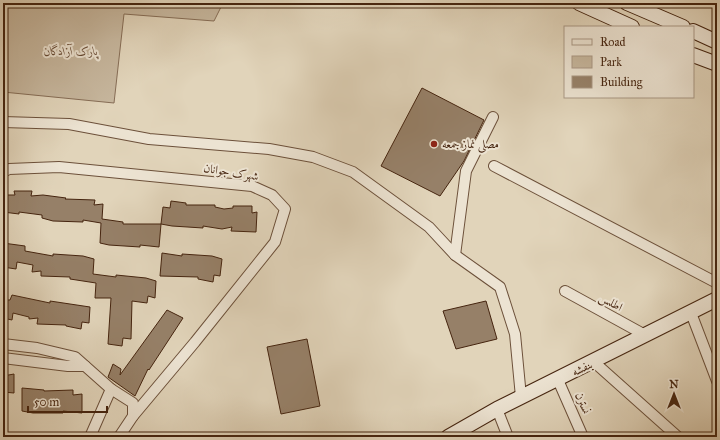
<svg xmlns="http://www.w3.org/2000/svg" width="720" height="440" viewBox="0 0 720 440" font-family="'IM FELL Great Primer',Amiri,serif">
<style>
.green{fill:#c6b69d;stroke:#866d56}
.building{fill:#968068;stroke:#45240f}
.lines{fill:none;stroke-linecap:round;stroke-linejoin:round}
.street-casing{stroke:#6c503a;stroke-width:12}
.secondary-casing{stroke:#45240f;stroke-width:16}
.street{stroke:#ece3d2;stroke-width:10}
.secondary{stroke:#ece3d2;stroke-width:14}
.poi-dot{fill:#8f2418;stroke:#ece3d2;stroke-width:1.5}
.labels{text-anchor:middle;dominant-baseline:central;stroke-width:4;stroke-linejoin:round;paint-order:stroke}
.park-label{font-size:12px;font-style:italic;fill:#654832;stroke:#ece3d2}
.poi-label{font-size:12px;fill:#45240f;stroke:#ece3d2;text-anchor:start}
.street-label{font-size:12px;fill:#45240f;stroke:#ece3d2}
</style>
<rect width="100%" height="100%" fill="#e1d4ba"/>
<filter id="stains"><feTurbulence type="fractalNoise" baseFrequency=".005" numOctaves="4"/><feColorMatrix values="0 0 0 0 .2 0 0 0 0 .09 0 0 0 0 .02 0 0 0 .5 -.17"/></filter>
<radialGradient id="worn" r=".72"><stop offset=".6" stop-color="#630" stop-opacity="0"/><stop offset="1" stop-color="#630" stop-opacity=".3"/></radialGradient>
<polygon class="green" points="3,3 223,3 214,21 124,14 114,103 3,92"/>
<g class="building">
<polygon points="422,88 484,120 464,161 440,196 381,166"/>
<polygon points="14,191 32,191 31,196 43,195 66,198 65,199 95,200 94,205 103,204 102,219 123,222 123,224 161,224 159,247 140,245 140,247 109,245 100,243 101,223 83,220 83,222 53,221 42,218 42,215 19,212 19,214 3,212 3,195 15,195"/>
<polygon points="171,201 186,203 186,205 215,205 215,207 224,209 233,208 233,206 252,206 252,213 257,212 256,232 231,231 232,227 222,229 203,226 203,228 172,226 161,224 163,207 170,208"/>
<polygon points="3,243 25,246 25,251 53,256 53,254 83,256 94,259 93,274 116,277 116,275 146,278 156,281 155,298 148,296 147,303 132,301 131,339 123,338 122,346 108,344 111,298 95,298 96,283 70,279 70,277 41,276 41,271 32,272 33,265 17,262 16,269 3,267"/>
<polygon points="162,253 182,256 182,254 212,256 222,259 220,276 214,275 213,282 198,279 198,277 160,276"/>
<polygon points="12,295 50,303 50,301 90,307 89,323 82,322 81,329 66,326 66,325 37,324 38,318 29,319 29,317 13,313 12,320 3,318 3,300 10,300"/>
<polygon points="486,301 497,339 456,349 443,311"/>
<polygon points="167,310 183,318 149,370 148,369 135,396 108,377 113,364 121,369 120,375"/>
<polygon points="307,339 320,406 281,414 267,347"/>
<polygon points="14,374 14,393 3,392 3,376"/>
<polygon points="22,388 44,390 44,391 73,390 73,395 82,394 82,413 63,411 63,413 33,413 22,411"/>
</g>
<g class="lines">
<defs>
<g id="street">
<polyline points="3,122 69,124 149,139 269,149 313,157 353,172 429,227 455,255 500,287 515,334 521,397"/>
<polyline points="494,166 717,283"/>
<polyline points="3,172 9,169 59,167 252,186 272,195 285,209 275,242 195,342 133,416 119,437"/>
<polyline points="455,255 466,171 493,117"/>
<polyline points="565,291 645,335"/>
<polyline points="691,313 717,381"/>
<polyline points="3,344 37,348 75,357 111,389 133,403 133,416"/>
<polyline points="3,358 68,366 85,366"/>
<polyline points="594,362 678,437"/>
<polyline points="558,380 583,437"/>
<polyline points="497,409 508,437"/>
<polyline points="90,437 111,389"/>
</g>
<g id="secondary">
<polyline points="579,3 632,27"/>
<polyline points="627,3 683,27"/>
<polyline points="693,31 717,42"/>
<polyline points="693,55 717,64"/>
<polyline points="448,437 497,409 717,299"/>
</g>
</defs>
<use href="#street" class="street-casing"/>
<use href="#secondary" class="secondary-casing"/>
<use href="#street" class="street"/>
<use href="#secondary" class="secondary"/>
</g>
<circle class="poi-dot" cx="434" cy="144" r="4"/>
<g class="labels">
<g class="park-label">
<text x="71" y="51">پارک آزادگان</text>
</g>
<g class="poi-label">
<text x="442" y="144">مصلی نماز جمعه</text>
</g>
<g class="street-label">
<text transform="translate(231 172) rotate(9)">شهرک جوانان</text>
<text transform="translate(611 302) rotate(29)">اطلس</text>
<text transform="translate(582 368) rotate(-26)">بنفشه</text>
<text transform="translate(583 403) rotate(66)">نسترن</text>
</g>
</g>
<rect width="720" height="440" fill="none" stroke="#e1d4ba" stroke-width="16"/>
<rect x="4" y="4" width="712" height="432" fill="none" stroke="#45240f" stroke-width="2"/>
<rect x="8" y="8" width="704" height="424" fill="none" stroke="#45240f"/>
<rect x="564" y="26" width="130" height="72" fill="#ece3d2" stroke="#a99784"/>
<rect x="572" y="39" width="20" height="6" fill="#ece3d2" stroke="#a99784"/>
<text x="600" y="46" font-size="12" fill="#45240f">Road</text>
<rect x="572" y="56" width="20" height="12" fill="#c6b69d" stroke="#a99784"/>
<text x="600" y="66" font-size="12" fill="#45240f">Park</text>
<rect x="572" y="76" width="20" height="12" fill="#968068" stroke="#a99784"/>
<text x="600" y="86" font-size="12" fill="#45240f">Building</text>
<g transform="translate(674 394)" stroke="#ece3d2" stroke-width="3" paint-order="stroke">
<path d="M0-3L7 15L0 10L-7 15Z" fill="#45240f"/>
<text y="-6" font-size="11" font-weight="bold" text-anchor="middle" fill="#45240f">N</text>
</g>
<path d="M28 406v6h79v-6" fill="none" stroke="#45240f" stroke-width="2"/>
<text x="34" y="406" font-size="12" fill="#45240f" stroke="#ece3d2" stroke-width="3" paint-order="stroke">50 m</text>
<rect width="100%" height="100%" filter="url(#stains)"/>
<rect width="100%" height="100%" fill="url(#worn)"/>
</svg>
